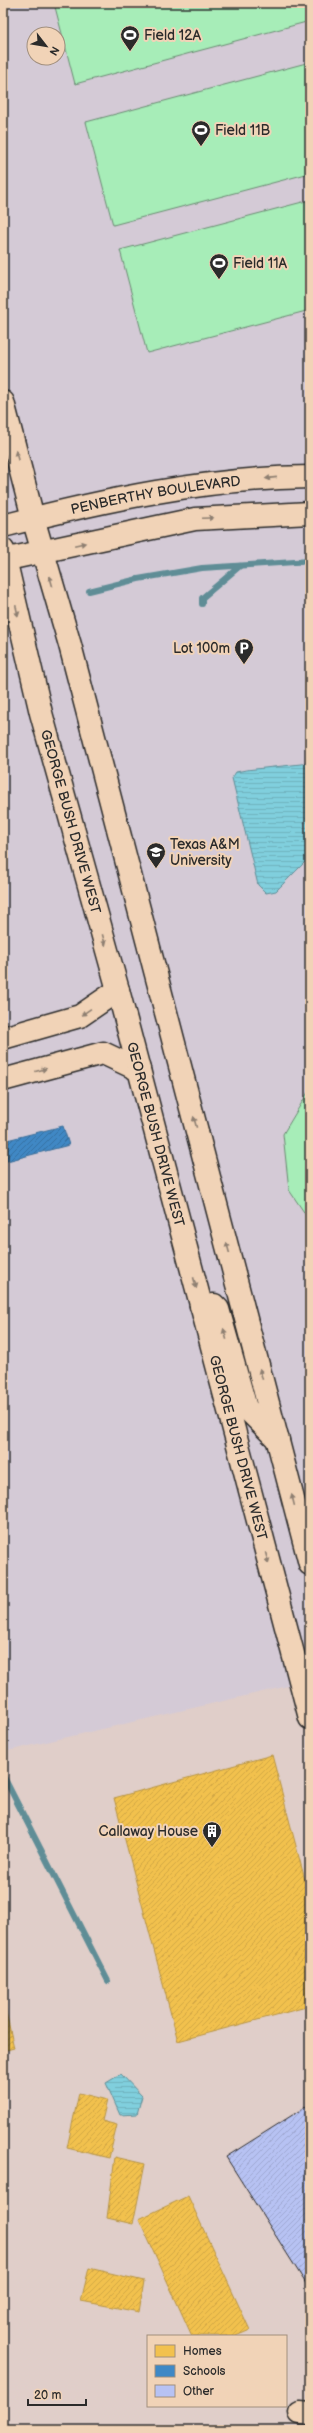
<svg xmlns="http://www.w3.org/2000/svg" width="313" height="2433" viewBox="0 0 313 2433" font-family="'Balsamiq Sans',sans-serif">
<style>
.built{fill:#d4cad6;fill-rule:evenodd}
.garden{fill:#a7edb8;stroke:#698c72}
.water{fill:url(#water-rules);stroke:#5e8d96}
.homes{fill:url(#homes-hatch);stroke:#b69444}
.schools{fill:url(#schools-hatch);stroke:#396c97}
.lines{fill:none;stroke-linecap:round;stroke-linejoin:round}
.stream{stroke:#5e8d96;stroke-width:6}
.building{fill:url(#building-hatch);stroke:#2b2b2b}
.minor-casing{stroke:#2b2b2b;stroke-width:25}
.major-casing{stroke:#2b2b2b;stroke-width:25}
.minor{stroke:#f1d3b7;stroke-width:22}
.major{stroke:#f1d3b7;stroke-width:22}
.oneway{fill:#8e7f71}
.labels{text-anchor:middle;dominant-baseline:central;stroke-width:4;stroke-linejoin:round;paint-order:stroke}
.poi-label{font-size:14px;fill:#2b2b2b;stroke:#f1d3b7;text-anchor:start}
.street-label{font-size:14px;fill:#2b2b2b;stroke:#f1d3b7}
</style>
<defs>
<pattern id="water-rules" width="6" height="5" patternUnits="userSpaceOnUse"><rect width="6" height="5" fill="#80cfdd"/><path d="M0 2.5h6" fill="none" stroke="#6fb2be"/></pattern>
<pattern id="homes-hatch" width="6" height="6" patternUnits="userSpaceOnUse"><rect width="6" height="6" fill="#f2c14e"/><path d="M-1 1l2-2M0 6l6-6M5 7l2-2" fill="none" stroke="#d0a644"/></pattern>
<pattern id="schools-hatch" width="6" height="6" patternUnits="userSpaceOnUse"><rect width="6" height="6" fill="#3f88c5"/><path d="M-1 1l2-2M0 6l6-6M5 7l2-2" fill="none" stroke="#356fa0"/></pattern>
<pattern id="building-hatch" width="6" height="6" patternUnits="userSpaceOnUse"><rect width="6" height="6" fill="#b7c2f3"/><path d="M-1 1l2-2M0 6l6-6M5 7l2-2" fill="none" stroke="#9ea7d0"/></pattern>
</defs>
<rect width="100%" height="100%" fill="#e0cec9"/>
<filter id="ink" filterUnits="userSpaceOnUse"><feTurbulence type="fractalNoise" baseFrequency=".025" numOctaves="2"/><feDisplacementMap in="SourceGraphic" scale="8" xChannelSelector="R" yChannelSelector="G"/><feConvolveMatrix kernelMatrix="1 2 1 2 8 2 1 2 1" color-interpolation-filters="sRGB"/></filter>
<g filter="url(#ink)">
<path class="built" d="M3 3H310V1681L3 1752ZM34 34H58V58H34Z"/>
<g class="garden">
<polygon points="54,3 310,3 310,21 75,84"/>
<polygon points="310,62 310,173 113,225 86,122"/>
<polygon points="310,200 310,310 147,353 120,250"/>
<polygon points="310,1089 310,1221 289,1190 283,1134"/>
</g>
<g class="water">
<polygon points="310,763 310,857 276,891 266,893 258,885 232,778 236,772 246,770"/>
<polygon points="121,2074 142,2096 137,2114 120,2115 106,2083"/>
</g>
<g class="homes">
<polygon points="272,1755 310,1899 310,2006 178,2041 114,1798"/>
<polygon points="3,1998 14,2048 3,2051"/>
<polygon points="79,2093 107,2100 102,2121 117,2125 109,2158 67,2148"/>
<polygon points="115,2157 145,2164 133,2224 107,2218"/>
<polygon points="188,2196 250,2330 236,2336 192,2336 139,2219"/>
<polygon points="89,2268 144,2281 139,2312 81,2301"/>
</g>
<polygon class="schools" points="63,1126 69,1145 3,1162 3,1141"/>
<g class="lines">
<g class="stream">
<polyline points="89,591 138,579 202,568 310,561"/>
<polyline points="202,604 202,598 240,566"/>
<polyline points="3,1775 108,1981"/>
</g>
</g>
<polygon class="building" points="310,2104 310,2290 226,2157"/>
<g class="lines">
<defs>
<g id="minor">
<path id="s1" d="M3 526C104 500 206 478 310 477"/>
<polyline points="3,560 195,519 310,513"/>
<polyline points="3,1038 80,1016 118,990"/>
<polyline points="3,1080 103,1053 139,1070"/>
<polyline points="300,2413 310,2414"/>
</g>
<g id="major">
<polyline points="3,402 33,518 70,645 310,1564"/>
<path id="s2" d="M3 550 41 713 118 990 310 1718"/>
<polyline points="201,1306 214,1305 218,1309 246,1408 278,1440"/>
</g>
</defs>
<use href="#minor" class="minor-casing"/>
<use href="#major" class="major-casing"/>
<use href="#minor" class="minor"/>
<use href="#major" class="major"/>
</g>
<defs><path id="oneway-solid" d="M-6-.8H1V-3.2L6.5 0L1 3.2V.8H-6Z"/></defs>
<g class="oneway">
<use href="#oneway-solid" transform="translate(17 456) rotate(-104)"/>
<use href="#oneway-solid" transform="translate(271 478) rotate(174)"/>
<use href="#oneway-solid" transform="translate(208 518) rotate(-3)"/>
<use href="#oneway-solid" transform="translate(80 544) rotate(-12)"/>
<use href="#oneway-solid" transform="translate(51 581) rotate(-106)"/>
<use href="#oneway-solid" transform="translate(17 611) rotate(77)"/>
<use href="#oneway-solid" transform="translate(104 940) rotate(74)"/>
<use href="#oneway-solid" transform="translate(86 1012) rotate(146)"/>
<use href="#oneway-solid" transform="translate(41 1070) rotate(-15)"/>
<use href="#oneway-solid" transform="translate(195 1122) rotate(-105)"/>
<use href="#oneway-solid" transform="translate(228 1248) rotate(-105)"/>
<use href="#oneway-solid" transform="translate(195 1283) rotate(75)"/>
<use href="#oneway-solid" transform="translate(225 1334) rotate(-106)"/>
<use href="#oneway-solid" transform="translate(261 1374) rotate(-105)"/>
<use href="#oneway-solid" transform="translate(293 1500) rotate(-104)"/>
<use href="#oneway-solid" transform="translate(267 1558) rotate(75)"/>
</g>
</g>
<defs>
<symbol id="stadium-pin" viewBox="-11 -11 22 30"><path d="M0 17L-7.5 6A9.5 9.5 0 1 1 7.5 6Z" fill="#2b2b2b" stroke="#f1d3b7"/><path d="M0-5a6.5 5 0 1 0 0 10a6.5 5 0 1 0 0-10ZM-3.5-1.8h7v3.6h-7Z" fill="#fff"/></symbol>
<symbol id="parking-pin" viewBox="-11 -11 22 30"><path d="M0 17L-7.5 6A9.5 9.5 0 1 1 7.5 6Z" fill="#2b2b2b" stroke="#f1d3b7"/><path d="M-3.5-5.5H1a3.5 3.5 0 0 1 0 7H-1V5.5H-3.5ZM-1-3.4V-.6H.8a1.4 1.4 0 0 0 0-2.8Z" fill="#fff"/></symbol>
<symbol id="university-pin" viewBox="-11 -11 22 30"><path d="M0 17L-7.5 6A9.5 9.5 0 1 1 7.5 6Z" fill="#2b2b2b" stroke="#f1d3b7"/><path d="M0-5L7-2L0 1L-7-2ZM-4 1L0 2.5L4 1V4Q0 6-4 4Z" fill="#fff"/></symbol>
<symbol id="building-pin" viewBox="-11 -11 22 30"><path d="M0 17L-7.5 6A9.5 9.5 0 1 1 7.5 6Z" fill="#2b2b2b" stroke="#f1d3b7"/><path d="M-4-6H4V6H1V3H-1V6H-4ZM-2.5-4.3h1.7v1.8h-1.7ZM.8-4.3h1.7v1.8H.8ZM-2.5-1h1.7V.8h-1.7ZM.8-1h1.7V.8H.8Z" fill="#fff"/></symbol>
</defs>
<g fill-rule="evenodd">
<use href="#stadium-pin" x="119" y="24" width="22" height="30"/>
<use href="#stadium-pin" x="190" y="119" width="22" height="30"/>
<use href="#stadium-pin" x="208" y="252" width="22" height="30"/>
<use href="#parking-pin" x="233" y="637" width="22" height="30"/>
<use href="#university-pin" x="145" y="841" width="22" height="30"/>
<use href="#building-pin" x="201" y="1820" width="22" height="30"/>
</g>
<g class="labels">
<g class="poi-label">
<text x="144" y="35">Field 12A</text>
<text x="215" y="130">Field 11B</text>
<text x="233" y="263">Field 11A</text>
<text x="230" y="648" text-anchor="end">Lot 100m</text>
<text x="170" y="844">Texas A&amp;M<tspan x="170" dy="16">University</tspan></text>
<text x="198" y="1831" text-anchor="end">Callaway House</text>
</g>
<g class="street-label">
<text stroke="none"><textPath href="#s1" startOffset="156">PENBERTHY BOULEVARD</textPath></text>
<text stroke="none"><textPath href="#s2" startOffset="280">GEORGE BUSH DRIVE WEST</textPath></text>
<text stroke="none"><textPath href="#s2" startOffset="604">GEORGE BUSH DRIVE WEST</textPath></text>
<text stroke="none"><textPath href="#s2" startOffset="928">GEORGE BUSH DRIVE WEST</textPath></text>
</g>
</g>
<rect width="313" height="2433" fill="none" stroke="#f1d3b7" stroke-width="16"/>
<rect x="8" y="8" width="297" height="2417" fill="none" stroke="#2b2b2b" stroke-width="1.5" filter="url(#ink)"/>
<rect x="147" y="2335" width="140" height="72" fill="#f1d3b7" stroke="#a2907f"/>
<rect x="155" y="2345" width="20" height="12" fill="#f2c14e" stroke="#a2907f"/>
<text x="183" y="2355" font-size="12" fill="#2b2b2b">Homes</text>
<rect x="155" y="2365" width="20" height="12" fill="#3f88c5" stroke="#a2907f"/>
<text x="183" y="2375" font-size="12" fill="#2b2b2b">Schools</text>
<rect x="155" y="2385" width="20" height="12" fill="#b7c2f3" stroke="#a2907f"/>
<text x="183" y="2395" font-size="12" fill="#2b2b2b">Other</text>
<g transform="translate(46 46) rotate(121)"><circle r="19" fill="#f1d3b7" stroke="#a2907f"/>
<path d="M0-3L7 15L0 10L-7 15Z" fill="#2b2b2b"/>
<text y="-6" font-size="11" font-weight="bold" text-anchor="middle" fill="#2b2b2b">N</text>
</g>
<path d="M28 2399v6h58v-6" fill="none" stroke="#2b2b2b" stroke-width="2"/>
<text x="34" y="2399" font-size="12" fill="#2b2b2b" stroke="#f1d3b7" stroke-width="3" paint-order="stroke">20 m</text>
</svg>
